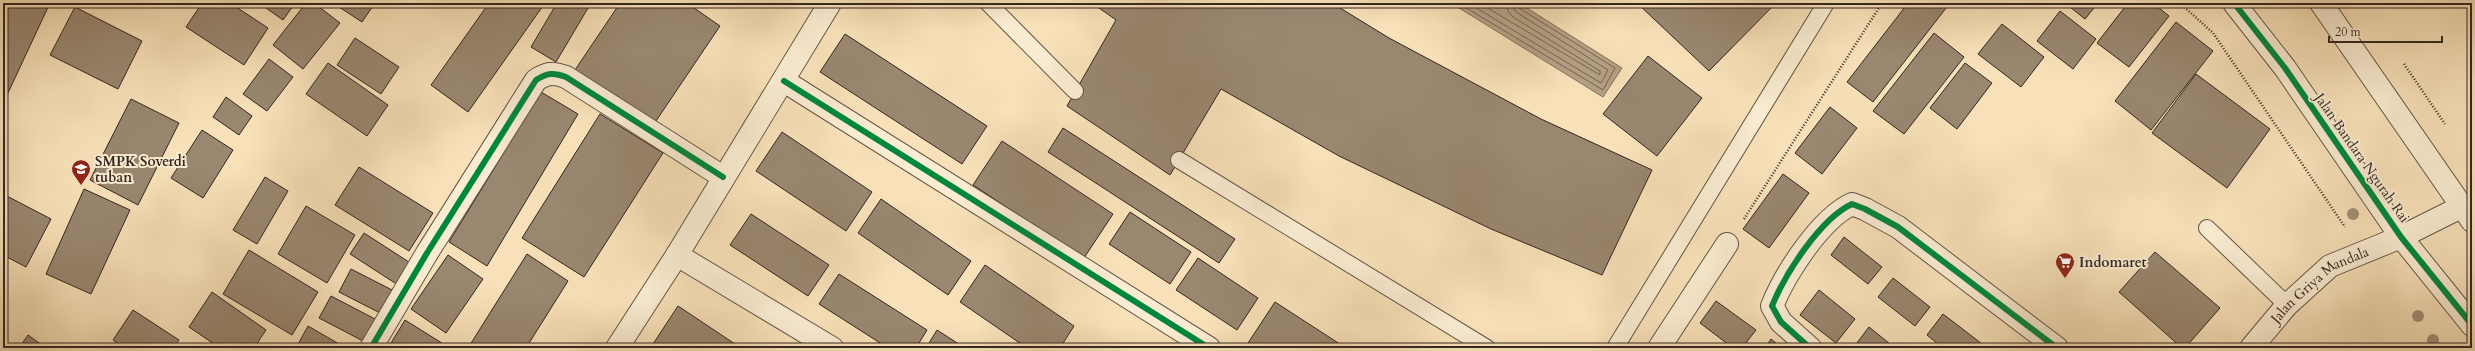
<svg xmlns="http://www.w3.org/2000/svg" width="2475" height="351" viewBox="0 0 2475 351" font-family="Cardo,serif">
<style>
.water{fill:#b5a185;stroke:#81705d}
.lines{fill:none;stroke-linecap:round;stroke-linejoin:round}
.shore{stroke:#746453;stroke-width:1}
.building{fill:#998770;stroke:#332621}
.service-casing{stroke:#645547;stroke-width:18}
.minor-casing{stroke:#645547;stroke-width:24}
.tertiary-casing{stroke:#645547;stroke-width:24}
.path{stroke:#332621;stroke-width:2.5;stroke-dasharray:1 2;stroke-linecap:butt}
.service{stroke:#faecd2;stroke-width:16}
.minor{stroke:#faecd2;stroke-width:22}
.tertiary{stroke:#faecd2;stroke-width:22}
.cycleway-casing{stroke:#faecd2;stroke-width:8}
.cycleway{stroke:#00873e;stroke-width:6}
.tree{fill:#a29076}
.labels{text-anchor:middle;dominant-baseline:central;stroke-width:4;stroke-linejoin:round;paint-order:stroke}
.street-label{font-size:14px;fill:#332621;stroke:#faecd2}
.poi-label{font-size:14px;font-weight:bold;fill:#332621;stroke:#faecd2;text-anchor:start}
</style>
<rect width="100%" height="100%" fill="#f8e1b9"/>
<filter id="stains"><feTurbulence type="fractalNoise" baseFrequency=".005" numOctaves="4"/><feColorMatrix values="0 0 0 0 .2 0 0 0 0 .09 0 0 0 0 .02 0 0 0 .5 -.17"/></filter>
<radialGradient id="worn" r=".72"><stop offset=".6" stop-color="#630" stop-opacity="0"/><stop offset="1" stop-color="#630" stop-opacity=".3"/></radialGradient>
<polygon class="water" points="1451,3 1519,3 1622,68 1603,97"/>
<g class="lines">
<g class="shore">
<polyline points="1458,3 1603,90 1615,68 1519,8 1517,3"/>
<polyline points="1468,3 1601,83 1608,70 1516,12 1512,3"/>
<polyline points="1479,3 1600,75 1600,71 1513,17 1508,11 1506,3"/>
</g>
</g>
<g class="building">
<polygon points="3,3 50,3 7,95 3,93"/>
<polygon points="202,3 230,3 268,28 244,65 186,27"/>
<polygon points="259,3 295,3 283,20"/>
<polygon points="306,3 314,3 340,23 303,69 273,45"/>
<polygon points="333,3 375,3 362,22"/>
<polygon points="489,3 545,3 468,112 431,85"/>
<polygon points="557,3 591,3 556,62 531,47"/>
<polygon points="620,3 687,3 720,26 654,124 575,70"/>
<polygon points="1092,3 1332,3 1389,38 1541,119 1652,170 1602,275 1491,229 1339,156 1221,89 1170,175 1067,106 1116,20"/>
<polygon points="1637,3 1776,3 1709,71"/>
<polygon points="1908,3 1950,3 1873,102 1847,82"/>
<polygon points="2065,3 2098,3 2085,19"/>
<polygon points="2128,3 2153,3 2169,16 2129,67 2097,43"/>
<polygon points="75,7 142,41 118,89 50,55"/>
<polygon points="2060,11 2096,39 2073,69 2037,41"/>
<polygon points="2176,22 2213,51 2151,130 2115,101"/>
<polygon points="2002,24 2044,57 2021,87 1978,54"/>
<polygon points="1934,33 1964,57 1904,134 1873,111"/>
<polygon points="845,34 987,126 962,164 820,72"/>
<polygon points="355,38 399,67 381,94 337,65"/>
<polygon points="1648,56 1702,98 1657,156 1603,114"/>
<polygon points="269,59 293,77 267,111 243,94"/>
<polygon points="328,63 388,105 367,136 306,94"/>
<polygon points="1965,63 1992,83 1957,129 1930,108"/>
<polygon points="2196,74 2270,129 2227,188 2152,133"/>
<polygon points="541,92 578,114 487,266 449,242"/>
<polygon points="226,97 252,116 239,135 213,117"/>
<polygon points="131,99 179,123 138,205 90,180"/>
<polygon points="1830,107 1857,128 1822,174 1795,153"/>
<polygon points="600,114 663,153 584,277 522,238"/>
<polygon points="1063,128 1235,239 1219,263 1048,152"/>
<polygon points="202,130 233,150 203,198 171,178"/>
<polygon points="782,132 872,192 846,231 756,171"/>
<polygon points="1002,141 1113,214 1084,258 973,185"/>
<polygon points="359,167 433,213 409,251 335,205"/>
<polygon points="1783,174 1809,193 1769,248 1743,229"/>
<polygon points="265,177 288,191 257,244 233,230"/>
<polygon points="84,189 130,210 91,294 46,274"/>
<polygon points="3,194 51,219 26,267 3,255"/>
<polygon points="881,199 971,261 948,295 858,233"/>
<polygon points="306,206 355,235 327,283 278,254"/>
<polygon points="1130,212 1191,252 1170,284 1109,244"/>
<polygon points="751,214 829,265 808,296 730,245"/>
<polygon points="364,233 412,264 398,285 350,254"/>
<polygon points="1844,237 1882,267 1868,284 1831,255"/>
<polygon points="249,250 318,292 292,335 223,294"/>
<polygon points="2155,252 2220,308 2185,348 2182,348 2119,292"/>
<polygon points="527,254 568,281 526,348 468,348"/>
<polygon points="448,255 483,279 446,333 411,309"/>
<polygon points="1198,258 1258,298 1237,330 1176,290"/>
<polygon points="985,265 1074,326 1060,348 1027,348 960,302"/>
<polygon points="351,269 396,292 384,315 339,292"/>
<polygon points="839,274 927,330 916,348 888,348 819,304"/>
<polygon points="1893,278 1930,307 1915,326 1878,297"/>
<polygon points="1819,290 1855,319 1836,343 1800,315"/>
<polygon points="212,292 266,330 254,348 220,348 189,327"/>
<polygon points="331,296 375,319 363,341 319,318"/>
<polygon points="1716,301 1756,330 1742,348 1733,348 1700,323"/>
<polygon points="1275,302 1346,348 1250,348 1246,346"/>
<polygon points="678,306 741,348 658,348 653,344"/>
<polygon points="133,310 179,340 173,348 125,348 113,340"/>
<polygon points="1943,314 1986,347 1985,348 1943,348 1927,335"/>
<polygon points="405,320 445,345 443,348 388,348"/>
<polygon points="308,326 346,348 296,348"/>
<polygon points="1869,327 1895,348 1853,348"/>
<polygon points="937,330 965,348 926,348"/>
<polygon points="28,335 46,348 19,348"/>
<polygon points="1771,339 1782,348 1765,348"/>
</g>
<g class="lines">
<defs>
<g id="service">
<polyline points="988,3 1075,91"/>
<polyline points="1179,160 1487,348"/>
<polyline points="2207,228 2287,305"/>
<polyline points="1615,348 1826,3"/>
</g>
<g id="minor">
<polyline points="784,81 1209,348"/>
<polyline points="677,255 832,348"/>
<path d="M371 348 427 253 536 80C547 73 553 72 566 77L723 177"/>
<polyline points="617,348 677,255 830,3"/>
<polyline points="1659,348 1727,244"/>
<path d="M1810 348 1781 322 1772 306C1785 274 1820 219 1852 204L1865 209 1898 227 2057 348"/>
<path id="s1" d="M2251 348 2287 305 2330 266 2401 237"/>
</g>
<g id="tertiary">
<polyline points="2234,3 2285,68 2401,237 2472,325"/>
<polyline points="2321,3 2472,221"/>
<polyline points="2401,237 2461,207"/>
</g>
</defs>
<use href="#service" class="service-casing"/>
<use href="#minor" class="minor-casing"/>
<use href="#tertiary" class="tertiary-casing"/>
<g class="path">
<polyline points="2180,3 2213,33 2345,227"/>
<polyline points="2404,64 2445,124"/>
<polyline points="1744,219 1882,3"/>
</g>
<use href="#service" class="service"/>
<use href="#minor" class="minor"/>
<use href="#tertiary" class="tertiary"/>
<defs>
<g id="cycleway">
<polyline points="2234,3 2285,68 2401,237 2472,325"/>
<polyline points="784,81 1209,348"/>
<path d="M371 348 427 253 536 80C547 73 553 72 566 77L723 177"/>
<path d="M1810 348 1781 322 1772 306C1785 274 1820 219 1852 204L1865 209 1898 227 2057 348"/>
</g>
</defs>
<use href="#cycleway" class="cycleway-casing"/>
<use href="#cycleway" class="cycleway"/>
</g>
<g class="tree">
<circle cx="2353" cy="214" r="6"/>
<circle cx="2418" cy="316" r="6"/>
<circle cx="2433" cy="340" r="6"/>
</g>
<defs>
<symbol id="school-pin" viewBox="-11 -11 22 30"><path d="M0 17L-7.5 6A9.5 9.5 0 1 1 7.5 6Z" fill="#8f2418" stroke="#faecd2"/><path d="M0-5L7-2L0 1L-7-2ZM-4 1L0 2.5L4 1V4Q0 6-4 4Z" fill="#fff"/></symbol>
<symbol id="supermarket-pin" viewBox="-11 -11 22 30"><path d="M0 17L-7.5 6A9.5 9.5 0 1 1 7.5 6Z" fill="#8f2418" stroke="#faecd2"/><path d="M-6-5.5h2.5l.6 2H6L4.5 2H-2.5L-4.4-4H-6ZM-1.5 3.2a1.3 1.3 0 1 0 .1 0ZM3 3.2a1.3 1.3 0 1 0 .1 0Z" fill="#fff"/></symbol>
</defs>
<g fill-rule="evenodd">
<use href="#school-pin" x="70" y="158" width="22" height="30"/>
<use href="#supermarket-pin" x="2054" y="251" width="22" height="30"/>
</g>
<g class="labels">
<g class="street-label">
<text transform="translate(2362 158) rotate(55)">Jalan Bandara Ngurah Rai</text>
<text stroke="none"><textPath href="#s1" startOffset="95">Jalan Griya Mandala</textPath></text>
</g>
<g class="poi-label">
<text x="95" y="161">SMPK Soverdi<tspan x="95" dy="16">tuban</tspan></text>
<text x="2079" y="262">Indomaret</text>
</g>
</g>
<rect width="2475" height="351" fill="none" stroke="#f8e1b9" stroke-width="16"/>
<rect x="4" y="4" width="2467" height="343" fill="none" stroke="#332621" stroke-width="2"/>
<rect x="8" y="8" width="2459" height="335" fill="none" stroke="#332621"/>
<path d="M2329 36v6h113v-6" fill="none" stroke="#332621" stroke-width="2"/>
<text x="2335" y="36" font-size="12" fill="#332621" stroke="#faecd2" stroke-width="3" paint-order="stroke">20 m</text>
<rect width="100%" height="100%" filter="url(#stains)"/>
<rect width="100%" height="100%" fill="url(#worn)"/>
</svg>
